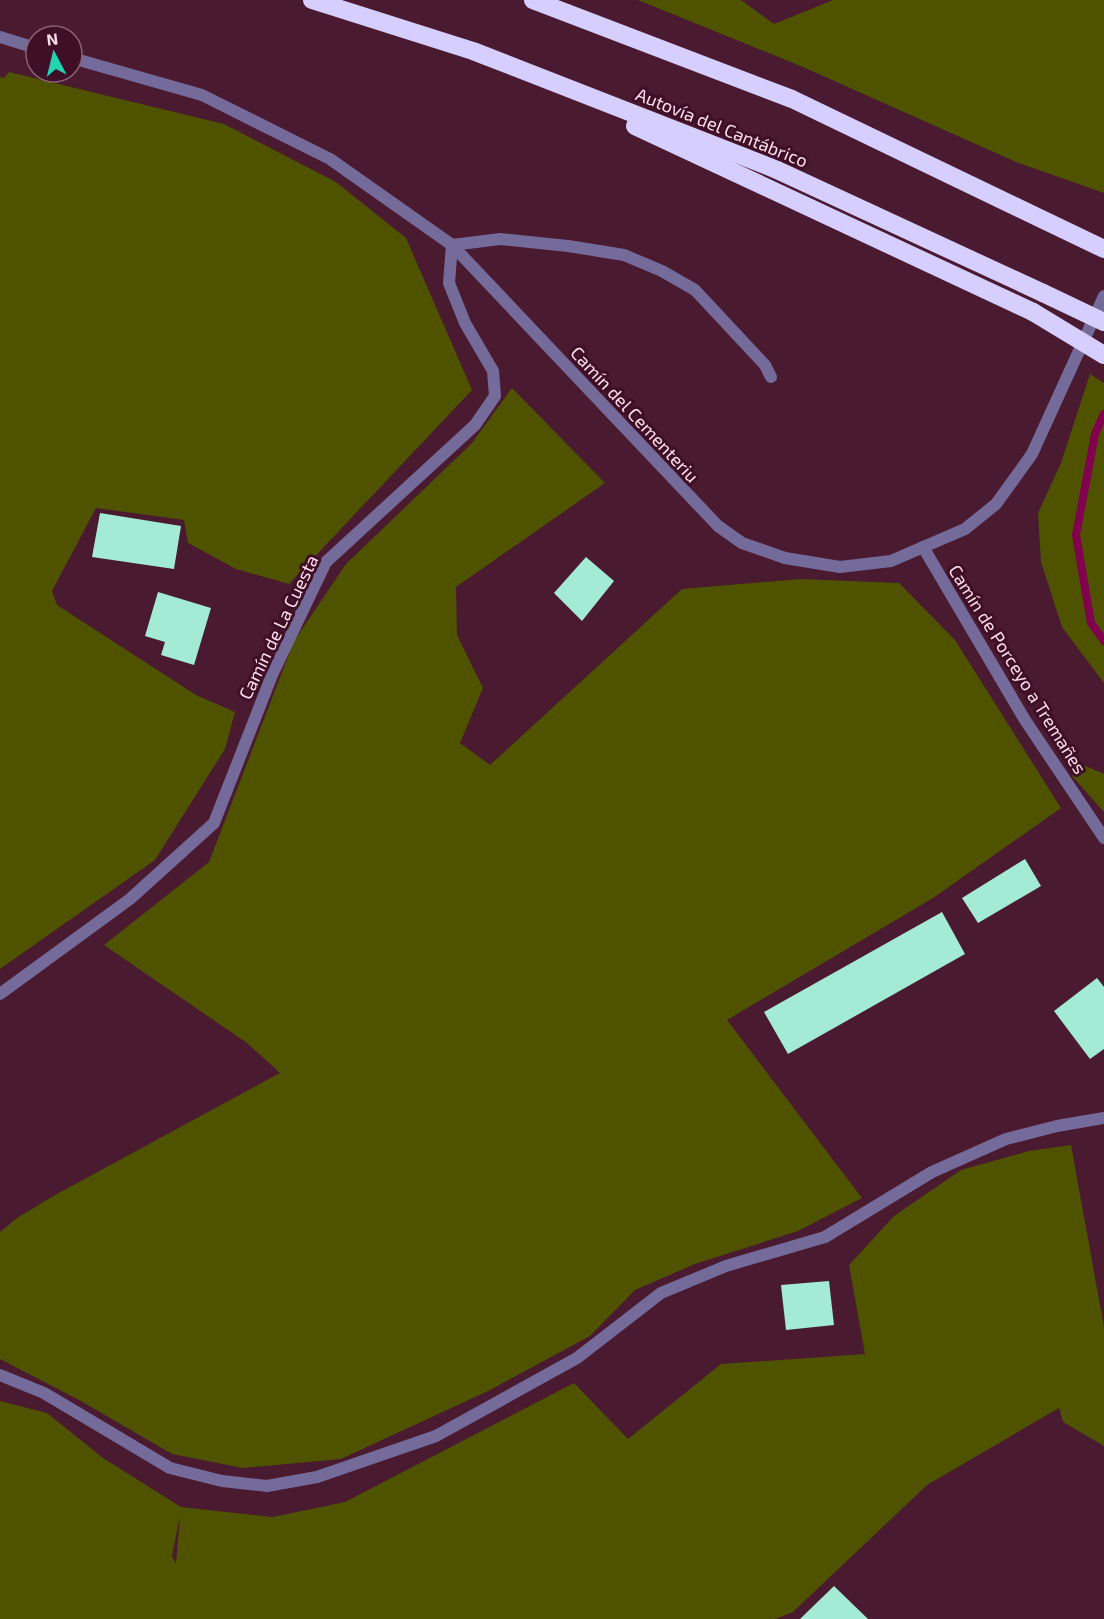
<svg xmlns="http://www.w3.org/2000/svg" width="1104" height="1619" viewBox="0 0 1104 1619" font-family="'Exo 2',sans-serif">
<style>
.green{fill:#4f5300;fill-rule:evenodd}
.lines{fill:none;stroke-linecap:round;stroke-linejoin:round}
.stream{stroke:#81014e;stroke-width:8}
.building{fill:#a4ebd5}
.street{stroke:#756b9b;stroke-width:12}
.highway{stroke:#d6cefd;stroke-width:18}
.highway-bridge{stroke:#d6cefd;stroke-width:18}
.labels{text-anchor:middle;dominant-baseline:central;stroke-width:6;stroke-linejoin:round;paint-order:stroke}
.street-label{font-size:18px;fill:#fedeea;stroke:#3e0f26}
</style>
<rect width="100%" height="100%" fill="#491a30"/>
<g class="green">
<polygon points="638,0 741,0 774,24 833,0 1104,0 1104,193 1016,162 803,67"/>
<polygon points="9,72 224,124 336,182 406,238 472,390 289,584 236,569 188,543 184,520 96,508 52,591 57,605 196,695 235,712 225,749 155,860 0,969 0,77 4,78"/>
<polygon points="1090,374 1104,383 1104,683 1062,627 1041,562 1038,513 1061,463"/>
<polygon points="512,388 605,483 456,587 457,635 483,688 460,743 490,765 682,589 801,579 899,583 955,640 1061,808 933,898 727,1020 862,1198 798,1231 695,1264 635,1290 590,1336 488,1391 341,1459 243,1468 172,1454 79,1400 0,1359 0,1232 17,1218 55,1195 280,1073 247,1043 104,945 209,862 294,641 346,564 472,443"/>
<polygon points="1072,760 1104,774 1104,812 1072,776"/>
<path d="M1071 1145 1104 1327V1446L1063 1422 1059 1408 927 1485 793 1612 775 1619H0V1401L47 1413 103 1458 181 1507 273 1517 345 1502 574 1383 628 1439 721 1364 865 1354 849 1265 894 1216 961 1170 1029 1151ZM180 1516 176 1563V1564L172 1556Z"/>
</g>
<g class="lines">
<polyline class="stream" points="1104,414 1095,434 1076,535 1091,623 1104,641"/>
</g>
<g class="building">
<polygon points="100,513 181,526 174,569 92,557"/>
<polygon points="586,557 614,581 582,621 554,593"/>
<polygon points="158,592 211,608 194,665 161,655 165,642 145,636"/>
<polygon points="1025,859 1041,886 978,923 962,898"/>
<polygon points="942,912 965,954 788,1054 764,1012"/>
<polygon points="1097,978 1104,987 1104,1049 1090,1059 1054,1011"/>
<polygon points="829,1281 834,1325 786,1330 781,1285"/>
<polygon points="834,1586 868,1619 800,1619"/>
</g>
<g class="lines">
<g class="street">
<polyline points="0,37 36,48"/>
<polyline points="72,58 202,95 330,159 452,245 718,526 742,543 785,558 840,567 891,561 965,529 996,504 1032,454 1104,296"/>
<polyline points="923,547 1025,720 1104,838"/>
<polyline points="0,994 130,899 214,823 272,675 326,562 475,425 495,396 493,371 465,323 449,283 452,245 500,239 568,246 624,255 662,271 695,290 765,365 771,377"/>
<polyline points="0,1375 44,1393 170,1468 222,1481 267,1486 317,1477 436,1436 577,1358 661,1293 726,1266 825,1237 932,1172 1006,1139 1057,1126 1104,1118"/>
</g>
<g class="highway">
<polyline points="312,0 473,51 775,169 1043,293"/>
<polyline points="533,0 792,99 1104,249"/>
<polyline points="635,126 1033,312"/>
</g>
<g class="highway-bridge">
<polyline points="1043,293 1104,322"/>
<polyline points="1033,312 1104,355"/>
</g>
</g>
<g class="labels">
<g class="street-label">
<text transform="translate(722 127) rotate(22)">Autovía del Cantábrico</text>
<text transform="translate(635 414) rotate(47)">Camín del Cementeriu</text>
<text transform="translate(278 627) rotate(-64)">Camín de La Cuesta</text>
<text transform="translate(1018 669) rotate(58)">Camín de Porceyo a Tremañes</text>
</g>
</g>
<g transform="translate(54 54) rotate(353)"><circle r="28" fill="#3e0f26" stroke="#8b6274" stroke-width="1.5"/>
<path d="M0-4.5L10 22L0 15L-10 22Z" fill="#23d5af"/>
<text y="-9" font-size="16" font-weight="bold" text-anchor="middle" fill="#fedeea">N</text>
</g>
</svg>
